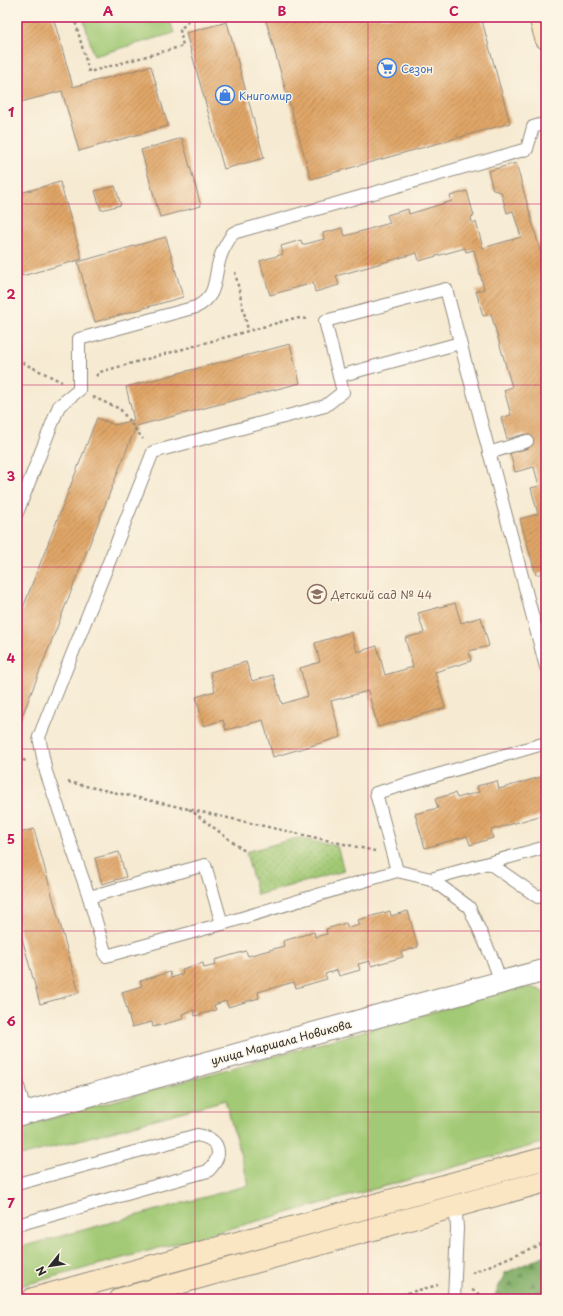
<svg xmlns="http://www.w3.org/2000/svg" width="563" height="1316" viewBox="0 0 563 1316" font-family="'Playpen Sans',sans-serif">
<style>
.grass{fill:#a2c974;stroke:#667a50}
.forest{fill:url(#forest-firs);stroke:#566c48}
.park{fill:url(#park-dots);stroke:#667a50}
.building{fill:url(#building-hatch)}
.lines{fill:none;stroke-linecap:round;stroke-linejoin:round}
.lane-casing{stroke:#908a7e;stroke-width:14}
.street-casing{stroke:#908a7e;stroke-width:24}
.secondary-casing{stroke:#908a7e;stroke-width:24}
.path{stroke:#908a7e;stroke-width:2.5;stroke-dasharray:3 3;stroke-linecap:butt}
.lane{stroke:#fff;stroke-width:12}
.street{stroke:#fff;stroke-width:22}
.secondary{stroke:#fbe6c4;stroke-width:22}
.grid{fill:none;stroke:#c2185b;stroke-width:1;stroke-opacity:0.55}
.labels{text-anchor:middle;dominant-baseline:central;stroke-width:3;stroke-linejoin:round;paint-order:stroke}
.shop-label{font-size:11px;fill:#366cbe;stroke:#fcf5e5;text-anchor:start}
.education-label{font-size:11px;fill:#785e54;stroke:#fcf5e5;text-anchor:start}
.street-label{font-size:11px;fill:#2b2b2b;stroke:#fcf5e5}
.neatline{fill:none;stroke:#c2185b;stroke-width:1.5}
.grid-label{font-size:13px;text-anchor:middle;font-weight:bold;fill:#c2185b}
</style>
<defs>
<pattern id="forest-firs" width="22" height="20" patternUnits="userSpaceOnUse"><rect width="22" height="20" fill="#81ad66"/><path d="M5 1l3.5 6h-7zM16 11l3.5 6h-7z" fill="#6a8d54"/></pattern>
<pattern id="park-dots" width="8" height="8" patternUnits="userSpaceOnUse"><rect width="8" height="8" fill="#a2c974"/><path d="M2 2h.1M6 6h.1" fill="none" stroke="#84a35f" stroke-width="1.8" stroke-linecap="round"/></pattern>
<pattern id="building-hatch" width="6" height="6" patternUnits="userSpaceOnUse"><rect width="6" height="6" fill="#e0a667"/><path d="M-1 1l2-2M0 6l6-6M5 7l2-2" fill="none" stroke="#b68755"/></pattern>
</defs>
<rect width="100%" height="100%" fill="#fcf5e5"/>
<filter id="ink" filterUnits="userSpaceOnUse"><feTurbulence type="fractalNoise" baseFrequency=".025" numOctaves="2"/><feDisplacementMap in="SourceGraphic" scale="8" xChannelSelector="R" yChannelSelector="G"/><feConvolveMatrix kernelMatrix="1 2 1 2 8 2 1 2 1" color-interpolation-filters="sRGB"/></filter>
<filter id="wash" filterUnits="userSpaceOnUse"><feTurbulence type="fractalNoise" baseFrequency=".012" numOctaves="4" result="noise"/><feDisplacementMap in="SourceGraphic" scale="16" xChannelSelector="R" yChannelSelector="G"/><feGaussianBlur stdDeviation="0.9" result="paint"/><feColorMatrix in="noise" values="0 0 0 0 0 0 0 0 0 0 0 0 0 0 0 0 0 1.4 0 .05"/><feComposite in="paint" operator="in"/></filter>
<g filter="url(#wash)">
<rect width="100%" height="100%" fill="#f6ead2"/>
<g class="grass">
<polygon points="83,17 169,17 174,33 94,56"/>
<polygon points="530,987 541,990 546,994 546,1142 17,1287 17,1248 249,1185 225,1100 17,1157 17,1128 518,988"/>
</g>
<polygon class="forest" points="546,1255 546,1299 493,1299 505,1273"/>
<polygon class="park" points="297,838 337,846 344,871 257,895 246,852"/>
<g id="blocks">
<g class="building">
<polygon points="25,17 53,17 73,87 151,66 168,126 79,151 62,91 17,103 17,19"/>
<polygon points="265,17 481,17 510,123 311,179"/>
<polygon points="227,22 264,158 224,169 186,33"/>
<polygon points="182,138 201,206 160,217 141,150"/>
<polygon points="516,163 546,272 546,572 536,575 520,519 538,514 531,488 539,486 534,467 515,472 510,453 529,448 525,434 507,439 501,418 511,415 504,390 512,387 491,314 483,316 476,291 484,289 474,250 466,252 465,248 419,261 417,253 336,276 339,285 315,292 313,283 270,295 260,261 283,254 281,246 301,240 302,245 324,239 323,233 342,228 345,236 390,223 387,215 408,209 409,214 452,201 450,196 467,191 474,216 471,217 472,223 476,222 483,248 521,237 513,211 507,213 501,192 493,190 488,171"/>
<polygon points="60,182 82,259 22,276 17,259 17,194"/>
<polygon points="115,186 121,205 101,210 95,191"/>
<polygon points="166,237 183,297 95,322 78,262"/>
<polygon points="290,344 300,383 136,426 17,729 17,623 97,418 115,425 134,420 126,387"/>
<polygon points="455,603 461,623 481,617 489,646 469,651 471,661 435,672 445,708 378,727 368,691 331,701 341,737 273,757 263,720 226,730 223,720 204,726 196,697 215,691 210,672 246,662 252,681 273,675 282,704 308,696 300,668 320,662 315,643 351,632 357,652 377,646 385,675 413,667 405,638 424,633 418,613"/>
<polygon points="546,767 546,814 491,830 493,838 470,845 467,836 425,848 415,814 438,808 435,799 455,793 457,798 479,792 477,786 497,781 499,789 544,776 542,768"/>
<polygon points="34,829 79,993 40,1004 17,920 17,834"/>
<polygon points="119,852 126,877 102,884 95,858"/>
<polygon points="390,911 391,916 408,911 418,947 401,952 403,957 371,966 370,961 358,964 360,970 339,976 337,970 325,974 327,979 296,988 294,982 258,992 259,998 228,1007 226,1001 214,1005 216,1010 195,1016 194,1010 182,1014 183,1019 153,1027 152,1022 132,1027 122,992 142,986 140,981 170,972 171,978 183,974 182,969 203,963 204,968 216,965 215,960 246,951 248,956 284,946 283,941 314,932 315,937 327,934 326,929 346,923 348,928 360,925 358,920"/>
</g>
</g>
</g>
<g filter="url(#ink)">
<use href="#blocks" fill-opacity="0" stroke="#908a7e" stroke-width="1"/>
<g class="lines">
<defs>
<g id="lane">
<polyline points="339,376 460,343"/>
<polyline points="489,453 527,441"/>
<path d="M17 513 59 406 79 390V339L196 307C219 295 213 279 220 258 223 248 228 241 233 233L527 149 533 127 546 123"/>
<polyline points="489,863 538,897 546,894"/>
<polyline points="397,871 376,793 546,743"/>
<polyline points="431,879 546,847"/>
<polyline points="89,897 205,865 222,924"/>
<polyline points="501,982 493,960 469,907 431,879 397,871 222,924 106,956 89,897 46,772 39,737 153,452 325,406 343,392 325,321 446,289 546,667"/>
<polyline points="17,1082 25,1112"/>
<path d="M17 1184 197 1135C221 1139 224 1155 208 1171L17 1225"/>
<polyline points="454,1299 457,1228 455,1202"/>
</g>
<polyline id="street" points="17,1115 546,970"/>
<g id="secondary">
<polyline points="540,17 546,38"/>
<polyline points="33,1299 546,1158"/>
<polyline points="121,1299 546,1181"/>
</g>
</defs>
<use href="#lane" class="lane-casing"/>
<use href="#street" class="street-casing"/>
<use href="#secondary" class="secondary-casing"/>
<g class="path">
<polyline points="74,17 89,72 183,46 180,30 192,17"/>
<polyline points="235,272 248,330"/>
<polyline points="17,360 62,382"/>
<polyline points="96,376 100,372 295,318 309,319"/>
<polyline points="93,397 120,409 143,439"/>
<polyline points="17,758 26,761"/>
<polyline points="68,782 375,851"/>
<polyline points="189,809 246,852"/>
<polyline points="472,1273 546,1242"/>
<polyline points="472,1290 489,1299"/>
<polyline points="384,1299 438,1285"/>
</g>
<use href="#lane" class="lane"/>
<use href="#street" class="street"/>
<use href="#secondary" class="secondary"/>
</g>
</g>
<path class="grid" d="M195 17V1299M368 17V1299M17 204H546M17 385H546M17 567H546M17 749H546M17 931H546M17 1112H546"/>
<defs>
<symbol id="supermarket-ring" viewBox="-11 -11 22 22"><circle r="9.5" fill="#fcf5e5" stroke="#3f7fe0" stroke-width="1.5"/><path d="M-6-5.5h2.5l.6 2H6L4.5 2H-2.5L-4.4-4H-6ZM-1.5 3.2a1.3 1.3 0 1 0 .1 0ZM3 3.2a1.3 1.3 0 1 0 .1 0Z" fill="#3f7fe0"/></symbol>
<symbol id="shop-ring" viewBox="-11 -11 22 22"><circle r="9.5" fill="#fcf5e5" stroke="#3f7fe0" stroke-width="1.5"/><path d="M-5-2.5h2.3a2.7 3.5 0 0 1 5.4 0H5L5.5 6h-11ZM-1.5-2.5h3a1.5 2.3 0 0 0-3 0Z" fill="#3f7fe0"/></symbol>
<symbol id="school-ring" viewBox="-11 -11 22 22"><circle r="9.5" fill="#fcf5e5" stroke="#8d6e63" stroke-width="1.5"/><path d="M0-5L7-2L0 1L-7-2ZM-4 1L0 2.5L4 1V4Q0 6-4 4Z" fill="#8d6e63"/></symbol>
</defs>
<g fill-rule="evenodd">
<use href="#supermarket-ring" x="376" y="57" width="22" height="22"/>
<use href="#shop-ring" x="214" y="84" width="22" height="22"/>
<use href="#school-ring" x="306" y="583" width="22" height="22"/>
</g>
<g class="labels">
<g class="shop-label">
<text x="401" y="68">Сезон</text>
<text x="239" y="95">Книгомир</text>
</g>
<g class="education-label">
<text x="331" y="594">Детский сад № 44</text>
</g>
<g class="street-label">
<text transform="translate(281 1042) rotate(-15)">улица Маршала Новикова</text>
</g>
</g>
<rect width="563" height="1316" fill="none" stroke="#fcf5e5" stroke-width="44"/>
<g transform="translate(50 1266) rotate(240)" stroke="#fcf5e5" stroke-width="3" paint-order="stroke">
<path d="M0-3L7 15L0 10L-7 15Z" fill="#2b2b2b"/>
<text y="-6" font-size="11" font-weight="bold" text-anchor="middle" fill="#2b2b2b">N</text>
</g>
<rect x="22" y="22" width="519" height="1272" class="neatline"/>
<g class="grid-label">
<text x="108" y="16">A</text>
<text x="282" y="16">B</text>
<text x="454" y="16">C</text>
<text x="11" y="117">1</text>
<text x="11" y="299">2</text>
<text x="11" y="481">3</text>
<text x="11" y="663">4</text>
<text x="11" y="844">5</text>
<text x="11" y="1026">6</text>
<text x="11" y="1208">7</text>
</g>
</svg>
